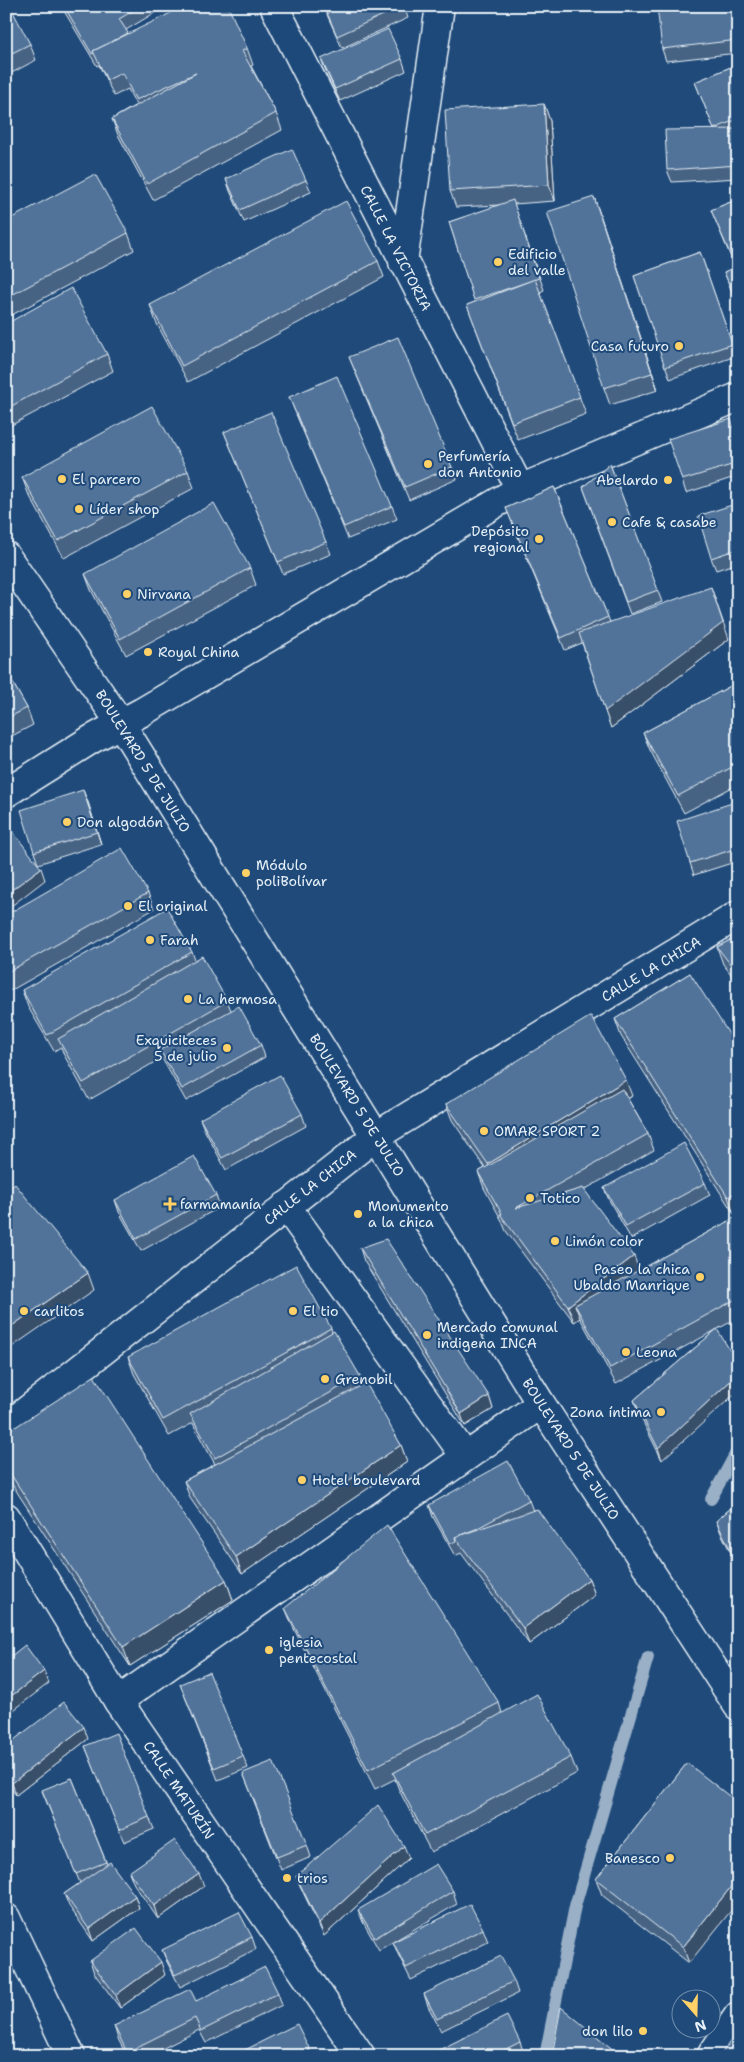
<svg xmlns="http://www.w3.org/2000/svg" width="744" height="2062" viewBox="0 0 744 2062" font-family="'Shantell Sans',sans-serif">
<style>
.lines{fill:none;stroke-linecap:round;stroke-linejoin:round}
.stream{stroke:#9ab0c7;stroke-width:12}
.minor-casing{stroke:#e8f1f8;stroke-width:31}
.minor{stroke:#1f4a7a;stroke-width:28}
.wall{fill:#466384;stroke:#e8f1f8}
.shaded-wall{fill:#39506b;stroke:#e8f1f8}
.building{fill:#517399;stroke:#e8f1f8}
.poi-dot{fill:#ffd166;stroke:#1f4a7a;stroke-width:2}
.labels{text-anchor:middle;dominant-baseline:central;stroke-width:4;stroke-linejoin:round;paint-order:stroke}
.street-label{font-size:14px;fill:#e8f1f8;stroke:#1f4a7a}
.poi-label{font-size:14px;fill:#e8f1f8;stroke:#1f4a7a;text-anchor:start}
</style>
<rect width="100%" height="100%" fill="#1f4a7a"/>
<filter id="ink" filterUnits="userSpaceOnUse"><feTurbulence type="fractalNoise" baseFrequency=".02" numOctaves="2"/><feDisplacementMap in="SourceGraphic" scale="10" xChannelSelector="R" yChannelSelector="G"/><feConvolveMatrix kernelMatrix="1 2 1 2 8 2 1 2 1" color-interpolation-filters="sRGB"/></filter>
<g filter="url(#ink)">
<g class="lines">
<g class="stream">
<polyline points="711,1499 738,1449"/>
<polyline points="545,2056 575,1906 648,1657"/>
</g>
<defs>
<g id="minor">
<polyline points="274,6 520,489"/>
<polyline points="403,262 440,6"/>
<polyline points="6,556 121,724 541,1404 738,1706"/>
<polyline points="6,793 92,739 142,712 520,489 738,397"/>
<polyline points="286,1206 465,1456"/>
<polyline points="6,1427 376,1136 738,915"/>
<polyline points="6,1517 118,1701 361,2056"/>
<polyline points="118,1701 541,1404"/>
<polyline points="6,1918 71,2056"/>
<polyline points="711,2056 738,2016"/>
</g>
</defs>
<use href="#minor" class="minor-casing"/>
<use href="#minor" class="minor"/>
</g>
<g class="wall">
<polygon points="6,6 30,44 36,60 6,76"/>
<polygon points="61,6 166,6 126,30 128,34 247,48 253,65 251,66 276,113 282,130 153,200 118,135 112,119 136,105 128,89 114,96 99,65 97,66"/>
<polygon points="324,6 404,6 408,18 342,48 328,17"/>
<polygon points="738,6 738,53 666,61 662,49"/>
<polygon points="321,59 402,59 406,71 340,101 326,71"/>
<polygon points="738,64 738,178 672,182 667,170 714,129 695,82"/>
<polygon points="544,104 550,121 555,201 514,204 544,290 540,292 586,414 518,440 467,305 475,302 449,222 500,205 456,207 450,191"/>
<polygon points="226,179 306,180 311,192 244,222 230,191"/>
<polygon points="594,197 658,390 610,405 604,388"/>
<polygon points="738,199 738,307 724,272 735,267 711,210"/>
<polygon points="6,221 128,233 134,250 6,318"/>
<polygon points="700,252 736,356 670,379 634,276"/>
<polygon points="378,261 384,277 188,382 156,322 150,305"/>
<polygon points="6,324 107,354 113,371 6,428"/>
<polygon points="349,357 452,467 457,479 409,500"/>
<polygon points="289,397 392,506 397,519 348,539"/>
<polygon points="224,432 326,542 331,554 283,574"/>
<polygon points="738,439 738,476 686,493 682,480"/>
<polygon points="610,464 662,602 630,614 583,487"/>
<polygon points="188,471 194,488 64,558 28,493 22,477"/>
<polygon points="554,487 610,622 729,639 611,728 582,643 565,650 506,508"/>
<polygon points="738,503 738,563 716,570 711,558"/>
<polygon points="250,568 256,585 126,655 91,590 85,574"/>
<polygon points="6,671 27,708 33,725 6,739"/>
<polygon points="738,682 738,784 684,813 650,750 643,733"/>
<polygon points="738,801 738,861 694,875 690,863"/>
<polygon points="88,802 101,844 38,864 34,852"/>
<polygon points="148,893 154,909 10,991 6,986 6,915"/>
<polygon points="738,936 738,983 723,964 717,947"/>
<polygon points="192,952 195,960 227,1001 231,1010 261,1045 265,1057 186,1101 164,1062 162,1058 89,1100 64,1055 61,1047 54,1051 28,1007 22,990"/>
<polygon points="690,973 734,1214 621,1036 615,1019"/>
<polygon points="632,1096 628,1099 648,1134 654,1150 584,1190 639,1270 738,1216 738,1318 616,1384 580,1318 574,1322 506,1231 501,1219 484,1188 478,1172 485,1168 452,1120 446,1104"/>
<polygon points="302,1114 306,1126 226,1170 205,1131 200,1119"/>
<polygon points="705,1183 710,1195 631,1239 609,1200 604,1188"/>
<polygon points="216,1195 220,1207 141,1251 119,1212 115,1200"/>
<polygon points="360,1248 489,1396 493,1409 465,1426 364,1261"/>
<polygon points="331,1328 332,1332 360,1376 363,1384 401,1445 407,1462 242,1574 190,1498 184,1481 215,1464 196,1430 193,1423 169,1436 134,1374 128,1357"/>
<polygon points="717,1329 662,1460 638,1412 634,1400"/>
<polygon points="6,1433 226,1580 233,1600 130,1666 6,1475"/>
<polygon points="529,1500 533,1511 589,1579 595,1595 529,1644 461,1553 455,1556 433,1517 429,1505"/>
<polygon points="738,1502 738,1567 721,1533 716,1521"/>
<polygon points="285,1608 499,1703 502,1713 571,1757 577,1773 431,1852 399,1790 395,1779 375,1789 293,1627"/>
<polygon points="180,1684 243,1756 248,1768 218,1780"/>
<polygon points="88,1739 16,1795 6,1782 6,1746"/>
<polygon points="85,1746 149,1817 154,1829 124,1842"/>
<polygon points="687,1763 689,1963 602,1895 596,1879"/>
<polygon points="243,1773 307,1845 311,1857 281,1870"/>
<polygon points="72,1778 107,1864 135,1896 139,1908 93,1941 69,1906 64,1894 80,1883 42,1791"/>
<polygon points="409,1858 324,1936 301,1888 296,1876"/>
<polygon points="129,1872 204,1886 158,1919 134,1884"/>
<polygon points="453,1891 457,1904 379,1950 363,1922 358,1910"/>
<polygon points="483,1929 488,1942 411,1980 398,1954 393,1942"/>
<polygon points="252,1937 256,1949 180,1987 167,1962 162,1950"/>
<polygon points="90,1961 165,1975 120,2008 94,1973"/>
<polygon points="514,1981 518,1993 441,2031 428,2006 424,1994"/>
<polygon points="278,1993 282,2005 206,2043 199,2030 148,2056 127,2056 118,2039 114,2026 196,2001"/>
<polygon points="520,2042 524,2054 520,2056 431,2056"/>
<polygon points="310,2050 312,2056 233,2056"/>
</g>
<g class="shaded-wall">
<polygon points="544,104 550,121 555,201 549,185"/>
<polygon points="594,197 600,214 658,390 652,373"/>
<polygon points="711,587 729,639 611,728 605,711"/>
<polygon points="83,790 88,802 101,844"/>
<polygon points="41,868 45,880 6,910 6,894"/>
<polygon points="626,1080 632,1096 494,1181 488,1164"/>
<polygon points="738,1191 738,1212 734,1214 728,1197"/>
<polygon points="634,1256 640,1273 575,1305 580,1318 574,1322 568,1306"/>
<polygon points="88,1273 94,1290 6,1351 6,1330"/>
<polygon points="738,1374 738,1391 662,1460 658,1448"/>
<polygon points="489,1396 493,1409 465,1426 461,1414"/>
<polygon points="401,1445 407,1462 242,1574 236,1557"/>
<polygon points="589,1579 595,1595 529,1644 523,1628"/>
<polygon points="226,1580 233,1600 130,1666 123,1647"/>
<polygon points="44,1671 49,1683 6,1716 6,1700"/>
<polygon points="84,1727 88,1739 16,1795 12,1783"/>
<polygon points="738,1826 738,1850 731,1835"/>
<polygon points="404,1846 409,1858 324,1936 319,1923"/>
<polygon points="199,1874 204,1886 158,1919 154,1906"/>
<polygon points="738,1878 738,1902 689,1963 683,1947"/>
<polygon points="135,1896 139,1908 93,1941 89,1929"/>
<polygon points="161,1962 165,1975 120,2008 116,1995"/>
</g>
<g class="building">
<polygon points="6,6 10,6 30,44 6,56"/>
<polygon points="64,6 141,6 119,19 128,33 115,40 93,51 94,53 92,54"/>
<polygon points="185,6 228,6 247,48 242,51 276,113 147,184 112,119 196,73 136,100 122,73 107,80 93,51"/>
<polygon points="324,6 403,6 337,36"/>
<polygon points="657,6 738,6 738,40 662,49"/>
<polygon points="388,29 402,59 335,89 321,59"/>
<polygon points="738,64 738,119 714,129 695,82"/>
<polygon points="544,104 549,185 450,191 445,110"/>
<polygon points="738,129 738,165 667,170 665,130"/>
<polygon points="292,149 306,180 240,210 226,179"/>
<polygon points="95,174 128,233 6,298 6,221"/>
<polygon points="594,197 652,373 604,388 547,212"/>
<polygon points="738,199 738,253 731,256 711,210"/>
<polygon points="513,200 539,278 474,300 449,222"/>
<polygon points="346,201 378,261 182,366 150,305"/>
<polygon points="700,252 732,344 665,367 634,276"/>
<polygon points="738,266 738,305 724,272"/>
<polygon points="535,279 580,397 512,423 467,305"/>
<polygon points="71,288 107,354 6,409 6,324"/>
<polygon points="398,337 452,467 405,487 349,357"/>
<polygon points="337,376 392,506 344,527 289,397"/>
<polygon points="152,406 188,471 58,541 22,477"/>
<polygon points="271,412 326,542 278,562 224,432"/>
<polygon points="731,419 738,441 738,463 682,480 668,439"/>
<polygon points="610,464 658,590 626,602 583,487"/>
<polygon points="554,487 608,617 561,638 506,508"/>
<polygon points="214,503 250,568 120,639 85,574"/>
<polygon points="738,503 738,549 711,558 698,516"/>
<polygon points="738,578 738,600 731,580"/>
<polygon points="711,587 723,623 605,711 579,633"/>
<polygon points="6,671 27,708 6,719"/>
<polygon points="738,682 738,764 678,796 643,733"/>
<polygon points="83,790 97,832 34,852 21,810"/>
<polygon points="738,801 738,848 690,863 677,821"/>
<polygon points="6,823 41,868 6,894"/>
<polygon points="122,848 148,893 6,973 6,915"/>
<polygon points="167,908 192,952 47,1035 22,990"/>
<polygon points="738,936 738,974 717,947"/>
<polygon points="202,956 227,1001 83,1083 58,1039"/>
<polygon points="690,973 738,1048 738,1191 728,1197 615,1019"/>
<polygon points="239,1006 261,1045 182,1089 160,1050"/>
<polygon points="591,1016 626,1080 488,1164 446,1104"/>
<polygon points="280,1075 302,1114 222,1158 200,1119"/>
<polygon points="622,1089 648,1134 516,1208 583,1188 634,1256 568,1306 500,1214 502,1214 478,1172"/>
<polygon points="684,1143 705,1183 626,1226 604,1188"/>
<polygon points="194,1156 216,1195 136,1239 115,1200"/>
<polygon points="15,1184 88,1273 6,1330 6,1191"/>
<polygon points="738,1216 738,1298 610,1368 575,1305"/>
<polygon points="386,1239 489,1396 461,1414 360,1248"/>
<polygon points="296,1265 331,1328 163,1420 128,1357"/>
<polygon points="717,1329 738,1364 738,1374 658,1448 634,1400"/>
<polygon points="334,1331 360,1376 215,1458 190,1414"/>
<polygon points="94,1376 226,1580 123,1647 6,1467 6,1433"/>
<polygon points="366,1383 401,1445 236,1557 184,1481"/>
<polygon points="508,1461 529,1500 476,1529 455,1537 456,1541 450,1544 429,1505"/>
<polygon points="738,1502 738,1564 716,1521"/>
<polygon points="537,1509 589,1579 523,1628 455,1537"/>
<polygon points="387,1525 499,1703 368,1770 285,1608"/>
<polygon points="25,1645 44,1671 6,1700 6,1660"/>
<polygon points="209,1672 243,1756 214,1768 180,1684"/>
<polygon points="537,1694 571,1757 425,1835 393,1773"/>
<polygon points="64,1702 84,1727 12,1783 6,1776 6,1746"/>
<polygon points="116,1733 149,1817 119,1830 85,1746"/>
<polygon points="273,1761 307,1845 277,1857 243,1773"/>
<polygon points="687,1763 738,1803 738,1826 731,1835 738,1841 738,1878 683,1947 596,1879"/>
<polygon points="72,1778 106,1862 76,1874 42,1790"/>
<polygon points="378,1805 404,1846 319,1923 296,1876"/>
<polygon points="175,1840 199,1874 154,1906 129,1872"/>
<polygon points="110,1862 135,1896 89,1929 64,1894"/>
<polygon points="436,1864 453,1891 375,1938 358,1910"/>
<polygon points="470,1904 483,1929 406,1968 393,1942"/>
<polygon points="239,1912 252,1937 175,1975 162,1950"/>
<polygon points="136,1928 161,1962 116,1995 90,1961"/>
<polygon points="501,1956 514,1981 437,2019 424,1994"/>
<polygon points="265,1967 278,1993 201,2031 195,2018 127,2052 114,2026 190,1989 196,2001"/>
<polygon points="561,2007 621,2056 552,2056"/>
<polygon points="507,2016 520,2042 492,2056 432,2056 431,2054"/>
<polygon points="297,2024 310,2050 297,2056 233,2056"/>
<polygon points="738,2030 738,2056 720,2056"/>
<polygon points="6,2041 12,2056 6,2056"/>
<polygon points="215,2050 218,2056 204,2056"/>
</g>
</g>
<g class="poi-dot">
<circle cx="498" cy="262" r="5"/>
<circle cx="679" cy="346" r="5"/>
<circle cx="428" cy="464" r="5"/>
<circle cx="62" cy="479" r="5"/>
<circle cx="668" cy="480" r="5"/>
<circle cx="79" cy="509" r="5"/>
<circle cx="612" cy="522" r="5"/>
<circle cx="539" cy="539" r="5"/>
<circle cx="127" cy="594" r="5"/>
<circle cx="148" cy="652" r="5"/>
<circle cx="67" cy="822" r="5"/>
<circle cx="246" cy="873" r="5"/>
<circle cx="128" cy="906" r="5"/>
<circle cx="150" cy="940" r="5"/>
<circle cx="188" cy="999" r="5"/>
<circle cx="227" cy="1048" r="5"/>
<circle cx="484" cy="1131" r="5"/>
<circle cx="530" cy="1198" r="5"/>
<path d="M167.5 1196.5h5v5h5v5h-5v5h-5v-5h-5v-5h5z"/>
<circle cx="358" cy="1214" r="5"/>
<circle cx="555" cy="1241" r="5"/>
<circle cx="700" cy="1277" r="5"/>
<circle cx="24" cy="1311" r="5"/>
<circle cx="293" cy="1311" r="5"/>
<circle cx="427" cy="1335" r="5"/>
<circle cx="626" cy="1352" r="5"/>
<circle cx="325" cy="1379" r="5"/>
<circle cx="661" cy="1412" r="5"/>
<circle cx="302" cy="1480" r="5"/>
<circle cx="269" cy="1650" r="5"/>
<circle cx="670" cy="1858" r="5"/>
<circle cx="287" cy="1878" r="5"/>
<circle cx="643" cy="2031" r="5"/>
</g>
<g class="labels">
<g class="street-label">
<text transform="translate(396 248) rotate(63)">CALLE LA VICTORIA</text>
<text transform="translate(143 761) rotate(58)">BOULEVARD 5 DE JULIO</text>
<text transform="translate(651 969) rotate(-31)">CALLE LA CHICA</text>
<text transform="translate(357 1105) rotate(58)">BOULEVARD 5 DE JULIO</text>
<text transform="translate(310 1187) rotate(-38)">CALLE LA CHICA</text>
<text transform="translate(571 1449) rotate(57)">BOULEVARD 5 DE JULIO</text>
<text transform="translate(179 1790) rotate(56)">CALLE MATURÍN</text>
</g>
<g class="poi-label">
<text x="508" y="254">Edificio<tspan x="508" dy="16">del valle</tspan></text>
<text x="669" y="346" text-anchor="end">Casa futuro</text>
<text x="438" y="456">Perfumería<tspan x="438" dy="16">don Antonio</tspan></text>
<text x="72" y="479">El parcero</text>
<text x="658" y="480" text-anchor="end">Abelardo</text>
<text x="89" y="509">Líder shop</text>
<text x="622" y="522">Cafe &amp; casabe</text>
<text x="529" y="531" text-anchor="end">Depósito<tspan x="529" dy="16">regional</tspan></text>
<text x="137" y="594">Nirvana</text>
<text x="158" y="652">Royal China</text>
<text x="77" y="822">Don algodón</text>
<text x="256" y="865">Módulo<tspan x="256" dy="16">poliBolívar</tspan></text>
<text x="138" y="906">El original</text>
<text x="160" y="940">Farah</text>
<text x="198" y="999">La hermosa</text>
<text x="217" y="1040" text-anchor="end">Exquiciteces<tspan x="217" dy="16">5 de julio</tspan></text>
<text x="494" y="1131">OMAR SPORT 2</text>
<text x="540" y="1198">Totico</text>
<text x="180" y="1204">farmamanía</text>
<text x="368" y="1206">Monumento<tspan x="368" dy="16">a la chica</tspan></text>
<text x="565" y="1241">Limón color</text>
<text x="690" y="1269" text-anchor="end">Paseo la chica<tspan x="690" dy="16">Ubaldo Manrique</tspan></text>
<text x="34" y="1311">carlitos</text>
<text x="303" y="1311">El tio</text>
<text x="437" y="1327">Mercado comunal<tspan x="437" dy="16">indigena INCA</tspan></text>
<text x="636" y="1352">Leona</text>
<text x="335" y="1379">Grenobil</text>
<text x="651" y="1412" text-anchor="end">Zona íntima</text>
<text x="312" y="1480">Hotel boulevard</text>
<text x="279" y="1642">iglesia<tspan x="279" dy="16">pentecostal</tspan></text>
<text x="660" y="1858" text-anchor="end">Banesco</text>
<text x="297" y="1878">trios</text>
<text x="633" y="2031" text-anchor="end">don lilo</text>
</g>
</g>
<rect width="744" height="2062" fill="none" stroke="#1f4a7a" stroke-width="25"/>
<rect x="12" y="12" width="719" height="2037" fill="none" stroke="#e8f1f8" stroke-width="2" filter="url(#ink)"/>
<g transform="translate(696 2014) rotate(160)"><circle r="24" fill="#1f4a7a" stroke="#6f8dac"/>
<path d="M0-4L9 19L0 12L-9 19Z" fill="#ffd166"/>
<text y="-8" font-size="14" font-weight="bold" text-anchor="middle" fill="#e8f1f8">N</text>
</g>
</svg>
